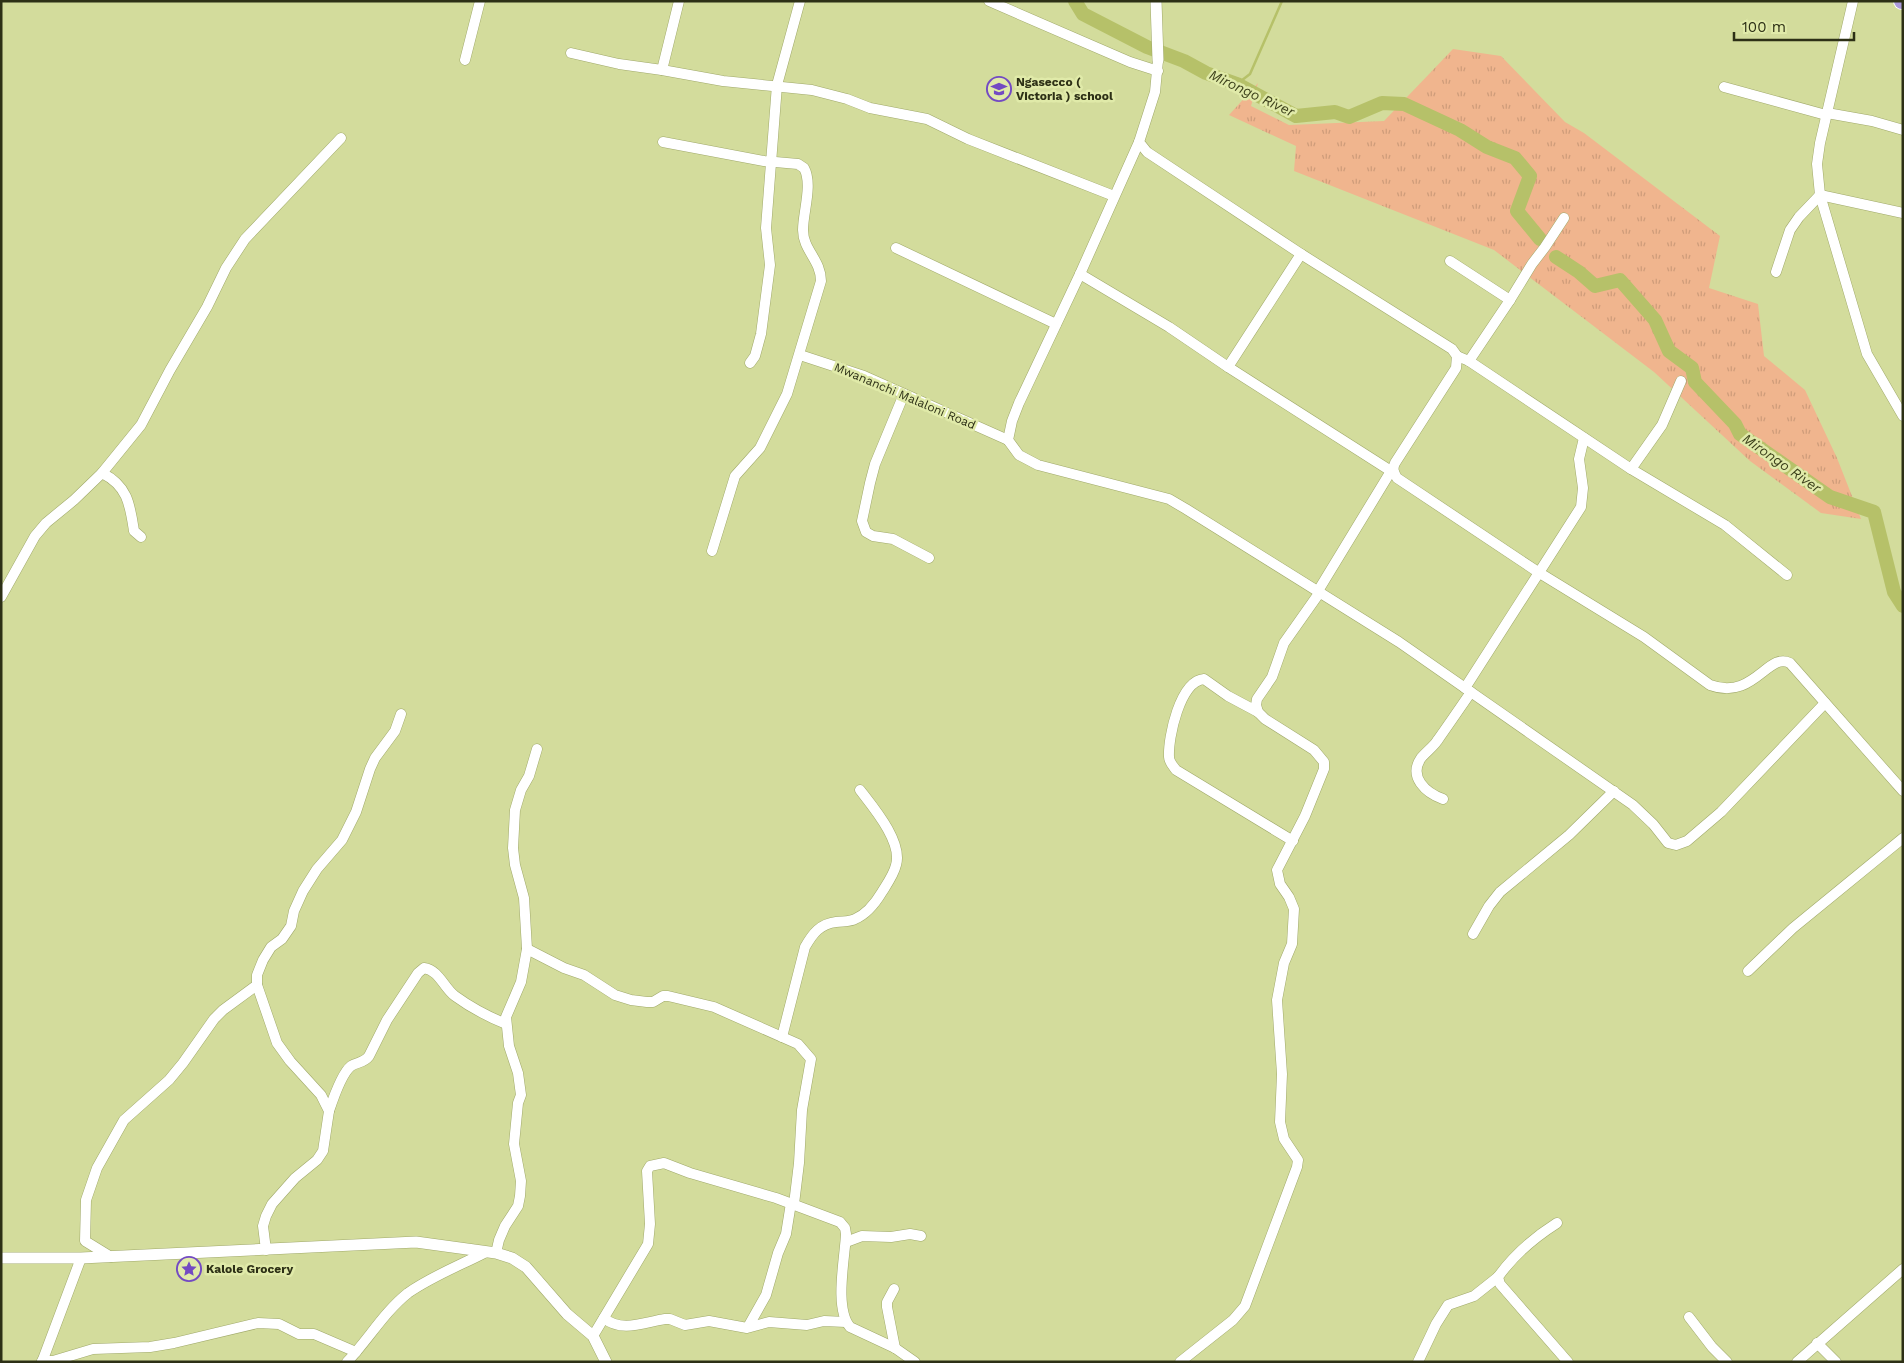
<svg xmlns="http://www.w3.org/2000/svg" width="1904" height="1363" viewBox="0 0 1904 1363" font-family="'Work Sans',sans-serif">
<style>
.grass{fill:url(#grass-tufts)}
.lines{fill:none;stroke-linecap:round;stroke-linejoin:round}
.stream{stroke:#b6c169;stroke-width:2.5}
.river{stroke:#b6c169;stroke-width:14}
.minor-casing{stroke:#a0a96a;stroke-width:11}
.tertiary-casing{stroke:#a0a96a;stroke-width:12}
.trunk-casing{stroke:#fff;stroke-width:18}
.minor{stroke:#fff;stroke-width:10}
.tertiary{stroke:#fff;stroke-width:11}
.trunk{stroke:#ab9ada;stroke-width:16}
.labels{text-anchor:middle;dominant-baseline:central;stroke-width:5;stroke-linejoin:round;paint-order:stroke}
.poi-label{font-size:12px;font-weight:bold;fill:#2d3016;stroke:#e0eaa9;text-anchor:start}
.street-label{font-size:12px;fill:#2d3016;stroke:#e0eaa9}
.water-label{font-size:14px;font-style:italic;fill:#3c401b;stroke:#e0eaa9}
</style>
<defs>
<pattern id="grass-tufts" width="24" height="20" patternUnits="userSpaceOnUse" patternTransform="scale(1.25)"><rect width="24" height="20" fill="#f0b58e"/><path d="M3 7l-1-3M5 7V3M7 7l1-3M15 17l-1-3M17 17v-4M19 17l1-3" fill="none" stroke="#ce9c7a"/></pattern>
</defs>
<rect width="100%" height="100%" fill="#d3dc9c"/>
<polygon class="grass" points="1453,49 1501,56 1565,122 1584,133 1720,236 1709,288 1758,304 1764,356 1805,390 1837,458 1861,519 1821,513 1750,461 1654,372 1494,250 1294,171 1296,146 1229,115 1258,83 1251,106 1289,125 1384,121"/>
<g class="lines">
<polyline class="stream" points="1237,84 1250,74 1282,1"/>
<g class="river">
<polyline points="1075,1 1083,14 1147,47 1184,61 1206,73 1237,84 1296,116 1335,112 1349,117 1382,103 1404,104 1460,130 1487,147 1515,158 1530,176 1517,211 1540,239"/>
<polyline points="1556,257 1579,272 1595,286 1620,280 1655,320 1669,351 1692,368 1695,382 1735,424 1740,434 1830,497 1874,512 1894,592 1903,606"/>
</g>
<defs>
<g id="minor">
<polyline points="989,1 1130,62 1158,71"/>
<polyline points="1853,1 1820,143 1817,164 1820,195 1867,354 1903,416"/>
<polyline points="571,53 619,64 662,70 723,81 812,90 847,99 870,108 927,119 968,139 1114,196"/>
<polyline points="465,60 480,1"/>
<path d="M1158 60 1155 92 1139 142 1147 152 1301 254 1452 349 1457 356 1456 368 1395 463C1392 469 1394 473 1397 478L1538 572 1644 637 1710 685C1754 701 1768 651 1790 663L1903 791"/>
<polyline points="662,70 679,1"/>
<polyline points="1724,87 1826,115"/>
<polyline points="1827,113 1872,121 1903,130"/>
<path d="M663 142 764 161 798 164 804 168C813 184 803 212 803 230 803 250 821 260 821 281L787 394 760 448 735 476 712 551"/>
<polyline points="1139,142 1080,274 1019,403 1012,421 1008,440 1019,455 1038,465 1169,499 1186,509 1399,642 1633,805 1653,824 1668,843 1676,845 1687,841 1721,812 1825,703"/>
<polyline points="896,248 1056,324"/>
<polyline points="1450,261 1510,300"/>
<polyline points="1776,272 1790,230 1799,217 1820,195 1903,213"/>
<polyline points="1080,274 1169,327 1228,367 1394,473"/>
<polyline points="800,355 864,376 1008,440"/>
<polyline points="1457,356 1469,361 1631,469 1725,525 1787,575"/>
<polyline points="1469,361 1510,300 1532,264 1545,247 1564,218"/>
<polyline points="750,363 755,356 761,334 770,265 766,228 777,85 800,1"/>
<polyline points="1228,367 1301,254"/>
<polyline points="904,394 875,464 870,483 862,521 866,532 873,536 893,539 929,558"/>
<polyline points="1631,469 1662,425 1681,381"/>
<path d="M102 473C128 486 130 505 134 531L141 537"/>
<polyline points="1318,591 1391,471"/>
<polyline points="1,597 35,536 46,523 74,500 102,473 141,425 170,370 207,307 226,268 245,239 341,138"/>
<polyline points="1465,688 1581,507 1583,488 1579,459 1584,438"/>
<path d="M1258 712 1228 696 1204 679C1180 681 1168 737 1169 757 1169 762 1173 766 1176 770L1293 841"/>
<path d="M1443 799C1426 793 1408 777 1421 758 1426 752 1433 747 1437 741 1449 724 1460 708 1471 692"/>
<polyline points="1473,934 1489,906 1500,892 1569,835 1614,791"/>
<polyline points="527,949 564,968 584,975 615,995 631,1000 647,1002 653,1002 663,996 668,996 714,1007 798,1044 811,1059 802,1110 799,1163 794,1204"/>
<polyline points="1748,971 1793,928 1903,838"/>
<path d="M782 1037 805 947C813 933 820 924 836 922 843 921 850 922 855 919 867 914 876 902 882 892 887 884 894 874 896 865 903 842 873 807 860 790"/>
<path d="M329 1111C333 1099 342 1073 351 1066 357 1062 364 1063 369 1056L387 1020 418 973 424 968C439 970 444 988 455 996 470 1007 489 1017 506 1024"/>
<path d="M1557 1223C1535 1237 1513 1256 1498 1277L1500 1284 1568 1362"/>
<polyline points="846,1242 862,1236 891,1237 910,1234 921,1236"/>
<polyline points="266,1250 263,1226 266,1216 272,1204 295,1178 317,1160 323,1151 329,1111 321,1095 290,1061 277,1043 257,985 257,975 263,960 271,947 282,939 291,926 294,911 303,891 317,869 342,840 356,812 370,769 375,758 395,731 401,714"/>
<polyline points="496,1253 499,1240 505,1226 518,1206 520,1196 521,1181 514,1144 518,1103 521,1095 518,1073 509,1046 506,1017 521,982 527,949 524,898 515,865 513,848 515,810 521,790 529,776 537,749"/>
<polyline points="111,1257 85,1241 86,1200 97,1168 124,1120 169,1080 183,1063 214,1019 223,1010 257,985"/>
<polyline points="894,1289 887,1302 887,1307 895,1348"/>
<polyline points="1689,1317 1712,1347 1727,1362"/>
<path d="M604 1318C621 1333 645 1322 665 1319H670L685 1325 709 1321 747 1328 769 1322 807 1325 824 1321 846 1322"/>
<polyline points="748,1327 766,1295 778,1253 786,1234 791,1203"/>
<path d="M593 1336 648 1244 650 1224 647 1171 650 1166 664 1163 690 1173 776 1198 840 1222 845 1228 846 1234C845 1258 834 1308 850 1327L895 1348 915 1362"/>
<polyline points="1817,1343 1836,1362"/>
<polyline points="42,1361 53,1361 93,1349 150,1347 174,1343 258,1323 279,1324 299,1334 314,1334 356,1352"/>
<polyline points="42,1362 81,1258"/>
<path d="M347 1362C368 1340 384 1312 408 1293 432 1276 461 1265 486 1252"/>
<polyline points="1180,1362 1233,1320 1245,1306 1297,1167 1298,1160 1284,1139 1280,1122 1282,1074 1277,1000 1284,963 1292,944 1294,909 1289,897 1280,884 1277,870 1305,816 1324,769 1324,762 1314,750 1265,719 1258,712 1256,705 1257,699 1272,677 1284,643 1320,592"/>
<polyline points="1418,1362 1436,1324 1448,1305 1474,1296 1498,1277"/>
<polyline points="1797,1362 1903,1269"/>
</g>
<g id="tertiary">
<polyline points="1156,1 1158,60"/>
<polyline points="1,1258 81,1258 416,1242 496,1253 512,1258 526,1267 567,1314 593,1336 606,1362"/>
</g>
<polyline id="trunk" points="1902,1 1903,1"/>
</defs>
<use href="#minor" class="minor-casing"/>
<use href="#tertiary" class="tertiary-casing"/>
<use href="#trunk" class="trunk-casing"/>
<use href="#minor" class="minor"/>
<use href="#tertiary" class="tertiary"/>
<use href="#trunk" class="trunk"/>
</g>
<defs>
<symbol id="school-ring" viewBox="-11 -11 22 22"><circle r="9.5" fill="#e0eaa9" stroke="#734ac3" stroke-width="1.5"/><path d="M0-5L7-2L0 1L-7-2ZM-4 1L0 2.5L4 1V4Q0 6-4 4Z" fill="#734ac3"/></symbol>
<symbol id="sight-ring" viewBox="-11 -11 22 22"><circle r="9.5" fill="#e0eaa9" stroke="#734ac3" stroke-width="1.5"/><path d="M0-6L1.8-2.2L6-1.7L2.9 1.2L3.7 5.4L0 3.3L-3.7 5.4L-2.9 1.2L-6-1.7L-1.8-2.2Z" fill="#734ac3"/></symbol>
</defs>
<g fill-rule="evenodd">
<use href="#school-ring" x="985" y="75" width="28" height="28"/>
<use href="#sight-ring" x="175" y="1255" width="28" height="28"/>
</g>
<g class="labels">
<g class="poi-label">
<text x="1016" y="82">Ngasecco (<tspan x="1016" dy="14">Victoria ) school</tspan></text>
<text x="206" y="1269">Kalole Grocery</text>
</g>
<g class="street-label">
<text transform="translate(905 396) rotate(23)">Mwananchi Malaloni Road</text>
</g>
<g class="water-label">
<text transform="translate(1252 93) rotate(25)">Mirongo River</text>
<text transform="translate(1782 463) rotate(35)">Mirongo River</text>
</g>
</g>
<rect width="1904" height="1363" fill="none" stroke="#2d3016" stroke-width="5"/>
<path d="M1734 32v8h120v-8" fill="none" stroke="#2d3016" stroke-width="2.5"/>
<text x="1742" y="32" font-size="15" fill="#2d3016" stroke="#e0eaa9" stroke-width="4" paint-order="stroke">100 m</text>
</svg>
